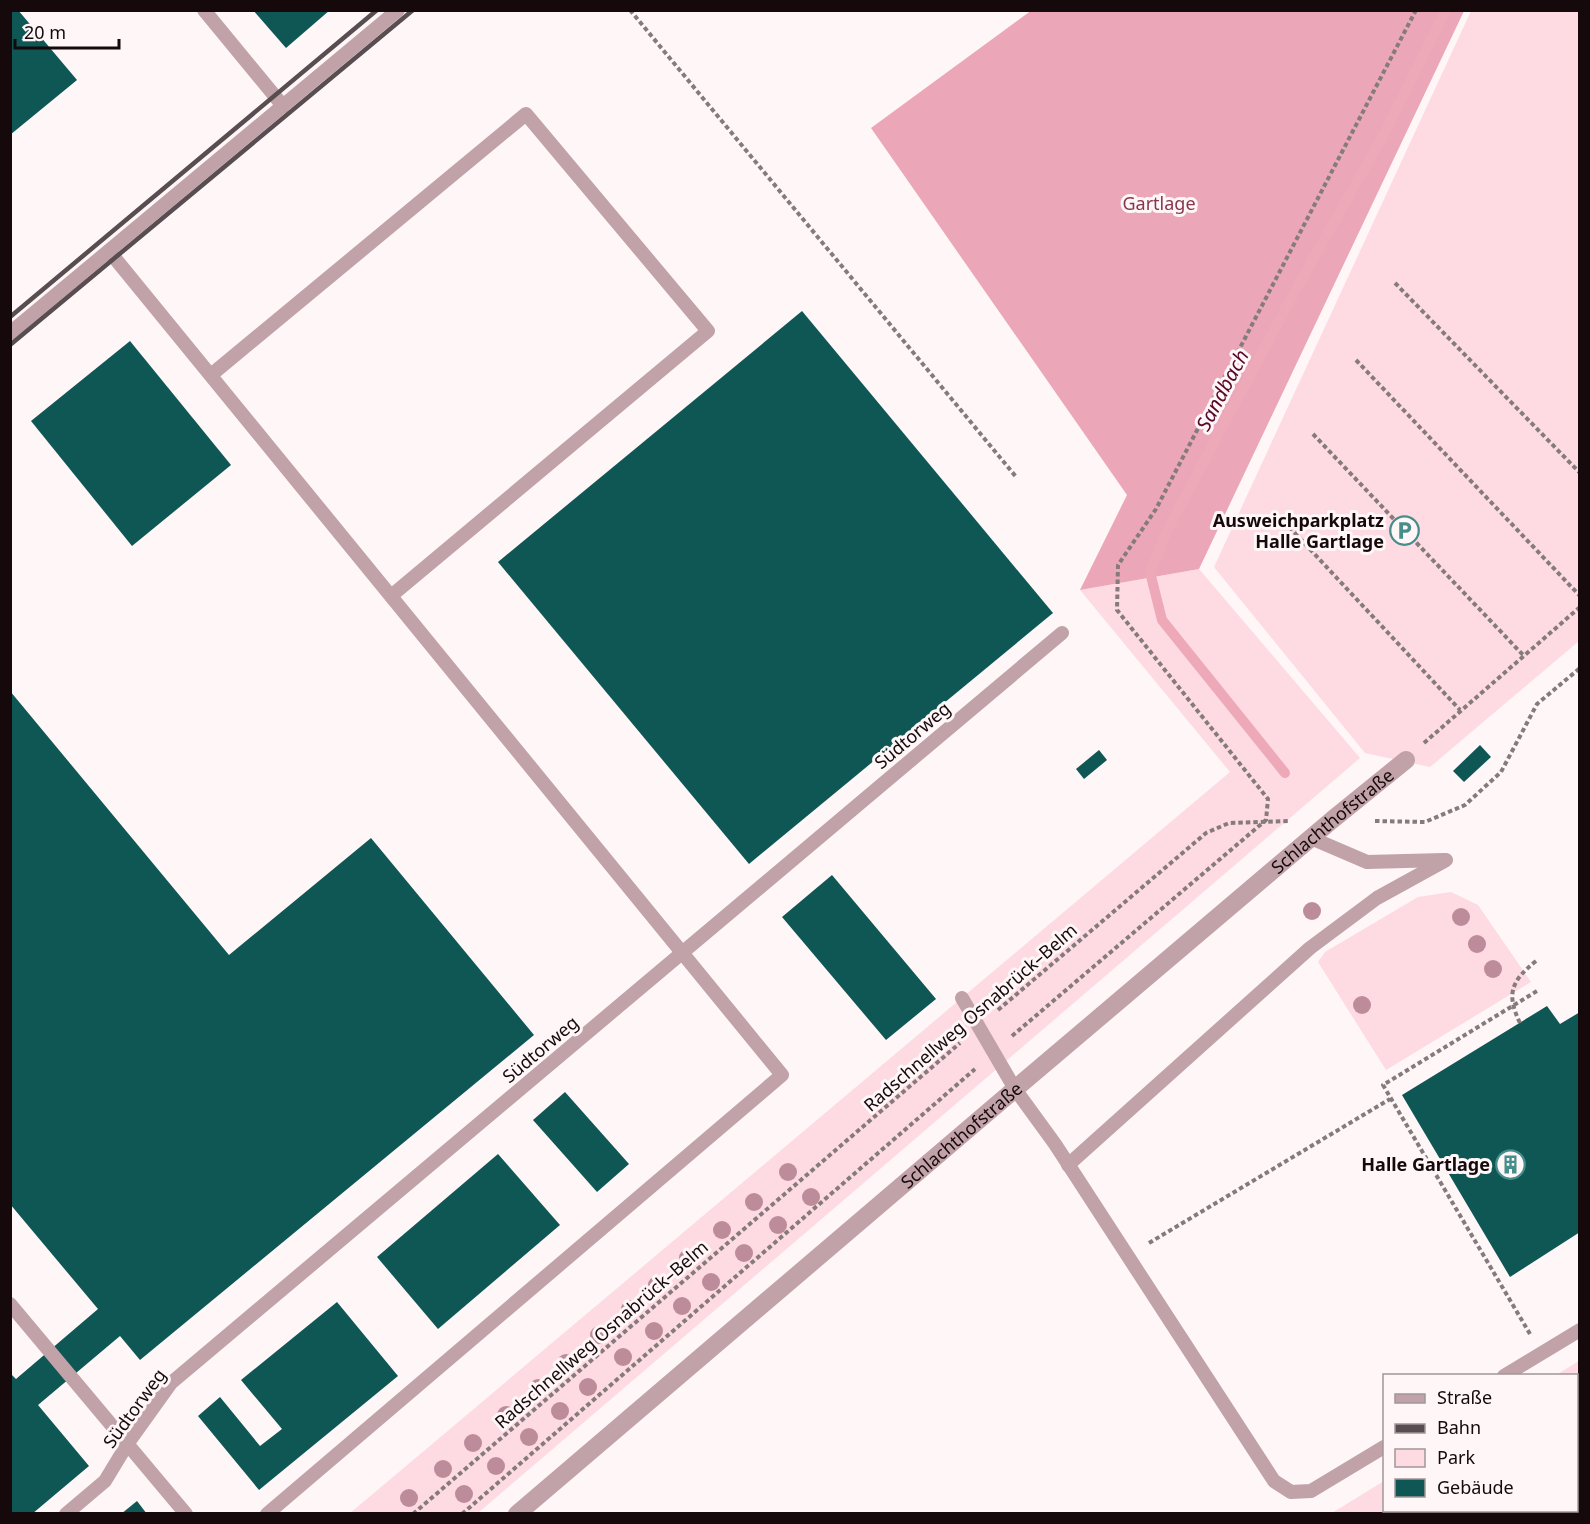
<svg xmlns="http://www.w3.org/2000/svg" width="1590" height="1524" viewBox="0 0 1590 1524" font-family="'Noto Sans',sans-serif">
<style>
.green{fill:#fedae2}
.forest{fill:#eba7b8}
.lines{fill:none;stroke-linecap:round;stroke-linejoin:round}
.stream{stroke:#eea9b9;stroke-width:10}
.building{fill:#0f5755}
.path{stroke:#857b7d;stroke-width:4;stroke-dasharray:4.5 3;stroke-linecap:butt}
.lane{stroke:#c0a2a8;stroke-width:14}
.street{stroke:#c0a2a8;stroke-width:18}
.rail{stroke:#584d50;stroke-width:4.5}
.tree{fill:#bd8c9b}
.labels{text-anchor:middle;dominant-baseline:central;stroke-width:6;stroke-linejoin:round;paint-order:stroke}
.park-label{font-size:18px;fill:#87364f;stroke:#fef6f7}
.poi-label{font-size:18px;font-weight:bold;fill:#15090c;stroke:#fef6f7;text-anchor:end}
.street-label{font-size:18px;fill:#15090c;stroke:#fef6f7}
.water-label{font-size:20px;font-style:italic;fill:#580828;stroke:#fef6f7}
</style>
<rect width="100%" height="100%" fill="#fef6f7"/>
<g class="green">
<polygon points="1471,11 1579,11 1579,641 1430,767 1365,753 1214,567"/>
<polygon points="1199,569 1360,758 478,1513 349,1514 1230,772 1080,590"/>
<polygon points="1451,892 1478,905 1531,982 1386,1070 1318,962 1325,952 1418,897"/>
<polygon points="1579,1361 1579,1513 1332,1513 1384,1481 1384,1510 1576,1510 1576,1376 1556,1375"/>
</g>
<polygon class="forest" points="1032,10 1464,11 1199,569 1080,590 1127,495 871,128"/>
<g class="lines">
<polyline class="stream" points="1285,773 1162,620 1150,572 1169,527 1294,293 1383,136 1446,10"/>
</g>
<g class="building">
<polygon points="10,10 18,10 77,80 10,135"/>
<polygon points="253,10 330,10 286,48"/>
<polygon points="802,311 1053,613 749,864 498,562"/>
<polygon points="130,341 231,465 132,546 31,421"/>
<polygon points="10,691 229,955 371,838 534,1035 140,1360 120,1336 38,1405 89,1466 32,1514 10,1514 10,1373 16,1379 98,1309 10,1204"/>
<polygon points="1480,745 1491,757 1464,782 1453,771"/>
<polygon points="1099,750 1107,760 1084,779 1076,769"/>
<polygon points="832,875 936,999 886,1040 782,917"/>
<polygon points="1547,1006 1560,1024 1580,1012 1580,1232 1510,1277 1402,1095"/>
<polygon points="565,1092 629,1164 597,1192 533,1120"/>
<polygon points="498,1154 560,1225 438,1329 377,1257"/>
<polygon points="337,1302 398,1376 259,1490 198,1416 220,1397 260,1446 282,1429 241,1380"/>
<polygon points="137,1501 147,1514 121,1514"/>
</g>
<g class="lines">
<g class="path">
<polyline points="630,10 1017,478"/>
<polyline points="1395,283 1580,473"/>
<polyline points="1356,360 1580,596"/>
<polyline points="1313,434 1523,655"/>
<polyline points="1279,516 1460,710"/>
<polyline points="1424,743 1580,607"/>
<polyline points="1375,821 1425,822 1465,805 1501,772 1537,704 1580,668"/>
<polyline points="998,1010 1206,833 1229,823 1289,821"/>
<path d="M1520 1023C1506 994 1511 981 1536 961"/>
<polyline points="1012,1036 1266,820 1268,799 1117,610 1118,565 1156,509 1416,10"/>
<polyline points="1149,1243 1390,1099"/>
<polyline points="1530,1334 1383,1085 1537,991"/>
<polyline points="413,1514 960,1043"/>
<polyline points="462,1514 975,1069"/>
</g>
<g class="lane">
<polyline points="204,10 283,106"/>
<polyline points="109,251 782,1075 267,1514"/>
<polyline points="10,333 398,10"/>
<polyline points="211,375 526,114 708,331 391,596"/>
<polyline points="1311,838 1367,862 1444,860"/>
<polyline points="962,998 1015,1089 1055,1144 1274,1481 1291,1492 1311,1491 1384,1447"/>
<polyline points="1068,1165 1310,948 1377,898 1446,860"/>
<polyline points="10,1304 186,1514"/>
<polyline points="1504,1376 1580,1330"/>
<polyline points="66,1514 105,1481 128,1443 171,1383 1062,633"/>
</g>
<path class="street" id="s1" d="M517 1514 1015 1089 1332 820 1406 760"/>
<g class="rail">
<polyline points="10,317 377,10"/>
<polyline points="10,345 413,10"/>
</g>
</g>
<g class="tree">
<circle cx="1312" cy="911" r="9"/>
<circle cx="1461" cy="917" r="9"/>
<circle cx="1477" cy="944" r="9"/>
<circle cx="1493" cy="969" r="9"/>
<circle cx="1362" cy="1005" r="9"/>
<circle cx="788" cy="1172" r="9"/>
<circle cx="811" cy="1197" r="9"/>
<circle cx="754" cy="1202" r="9"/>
<circle cx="778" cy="1225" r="9"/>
<circle cx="722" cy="1230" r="9"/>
<circle cx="744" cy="1253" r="9"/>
<circle cx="688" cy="1258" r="9"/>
<circle cx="711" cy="1282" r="9"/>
<circle cx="657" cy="1285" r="9"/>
<circle cx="682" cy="1306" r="9"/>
<circle cx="630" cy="1309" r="9"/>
<circle cx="654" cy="1331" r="9"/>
<circle cx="599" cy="1335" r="9"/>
<circle cx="623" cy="1357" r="9"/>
<circle cx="566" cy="1363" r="9"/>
<circle cx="588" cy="1387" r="9"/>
<circle cx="538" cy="1388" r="9"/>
<circle cx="560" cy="1411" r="9"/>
<circle cx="506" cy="1415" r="9"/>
<circle cx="529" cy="1437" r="9"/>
<circle cx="473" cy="1443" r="9"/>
<circle cx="496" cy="1466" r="9"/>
<circle cx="443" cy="1469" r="9"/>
<circle cx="464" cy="1494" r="9"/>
<circle cx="409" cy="1498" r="9"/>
</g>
<defs>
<symbol id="parking-ring" viewBox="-11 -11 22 22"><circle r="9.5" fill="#fef6f7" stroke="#468e8b" stroke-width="1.5"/><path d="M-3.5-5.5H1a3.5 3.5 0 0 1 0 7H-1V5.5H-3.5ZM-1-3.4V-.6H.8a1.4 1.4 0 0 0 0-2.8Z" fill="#468e8b"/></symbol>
<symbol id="building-ring" viewBox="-11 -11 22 22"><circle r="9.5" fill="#fef6f7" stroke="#468e8b" stroke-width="1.5"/><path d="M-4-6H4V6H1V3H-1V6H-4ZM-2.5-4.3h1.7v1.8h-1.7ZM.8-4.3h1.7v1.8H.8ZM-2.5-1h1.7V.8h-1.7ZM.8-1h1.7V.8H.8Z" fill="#468e8b"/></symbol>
</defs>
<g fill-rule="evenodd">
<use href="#parking-ring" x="1388" y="514" width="33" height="33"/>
<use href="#building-ring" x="1494" y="1148" width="33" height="33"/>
</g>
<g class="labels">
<g class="park-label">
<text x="1159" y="203">Gartlage</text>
</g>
<g class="poi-label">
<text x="1384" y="520">Ausweichparkplatz<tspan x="1384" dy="21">Halle Gartlage</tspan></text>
<text x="1490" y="1164">Halle Gartlage</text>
</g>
<g class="street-label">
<text transform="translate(912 735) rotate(-40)">Südtorweg</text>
<text stroke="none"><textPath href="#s1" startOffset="1070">Schlachthofstraße</textPath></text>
<text transform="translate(970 1017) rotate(-41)">Radschnellweg Osnabrück–Belm</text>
<text transform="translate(540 1049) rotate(-40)">Südtorweg</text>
<text stroke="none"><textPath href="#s1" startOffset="584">Schlachthofstraße</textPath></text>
<text transform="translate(601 1334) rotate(-41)">Radschnellweg Osnabrück–Belm</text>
<text transform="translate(134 1408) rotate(-54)">Südtorweg</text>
</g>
<g class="water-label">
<text transform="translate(1222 390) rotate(-62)">Sandbach</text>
</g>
</g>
<rect width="1590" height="1524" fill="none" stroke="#15090c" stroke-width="24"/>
<rect x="1383" y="1374" width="195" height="138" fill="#fef6f7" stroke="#a19799" stroke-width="1.5"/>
<rect x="1395" y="1394" width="30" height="9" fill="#c0a2a8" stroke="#a19799" stroke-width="1.5"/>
<text x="1437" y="1404" font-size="18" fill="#15090c">Straße</text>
<rect x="1395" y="1424" width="30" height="9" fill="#584d50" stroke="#a19799" stroke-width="1.5"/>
<text x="1437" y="1434" font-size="18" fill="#15090c">Bahn</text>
<rect x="1395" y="1449" width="30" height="18" fill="#fedae2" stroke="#a19799" stroke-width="1.5"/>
<text x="1437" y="1464" font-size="18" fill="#15090c">Park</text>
<rect x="1395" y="1479" width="30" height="18" fill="#0f5755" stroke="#a19799" stroke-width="1.5"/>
<text x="1437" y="1494" font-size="18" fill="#15090c">Gebäude</text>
<path d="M15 39v9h104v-9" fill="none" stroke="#15090c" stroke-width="3"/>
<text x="24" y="39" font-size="18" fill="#15090c" stroke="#fef6f7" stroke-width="4.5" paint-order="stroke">20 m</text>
</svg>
